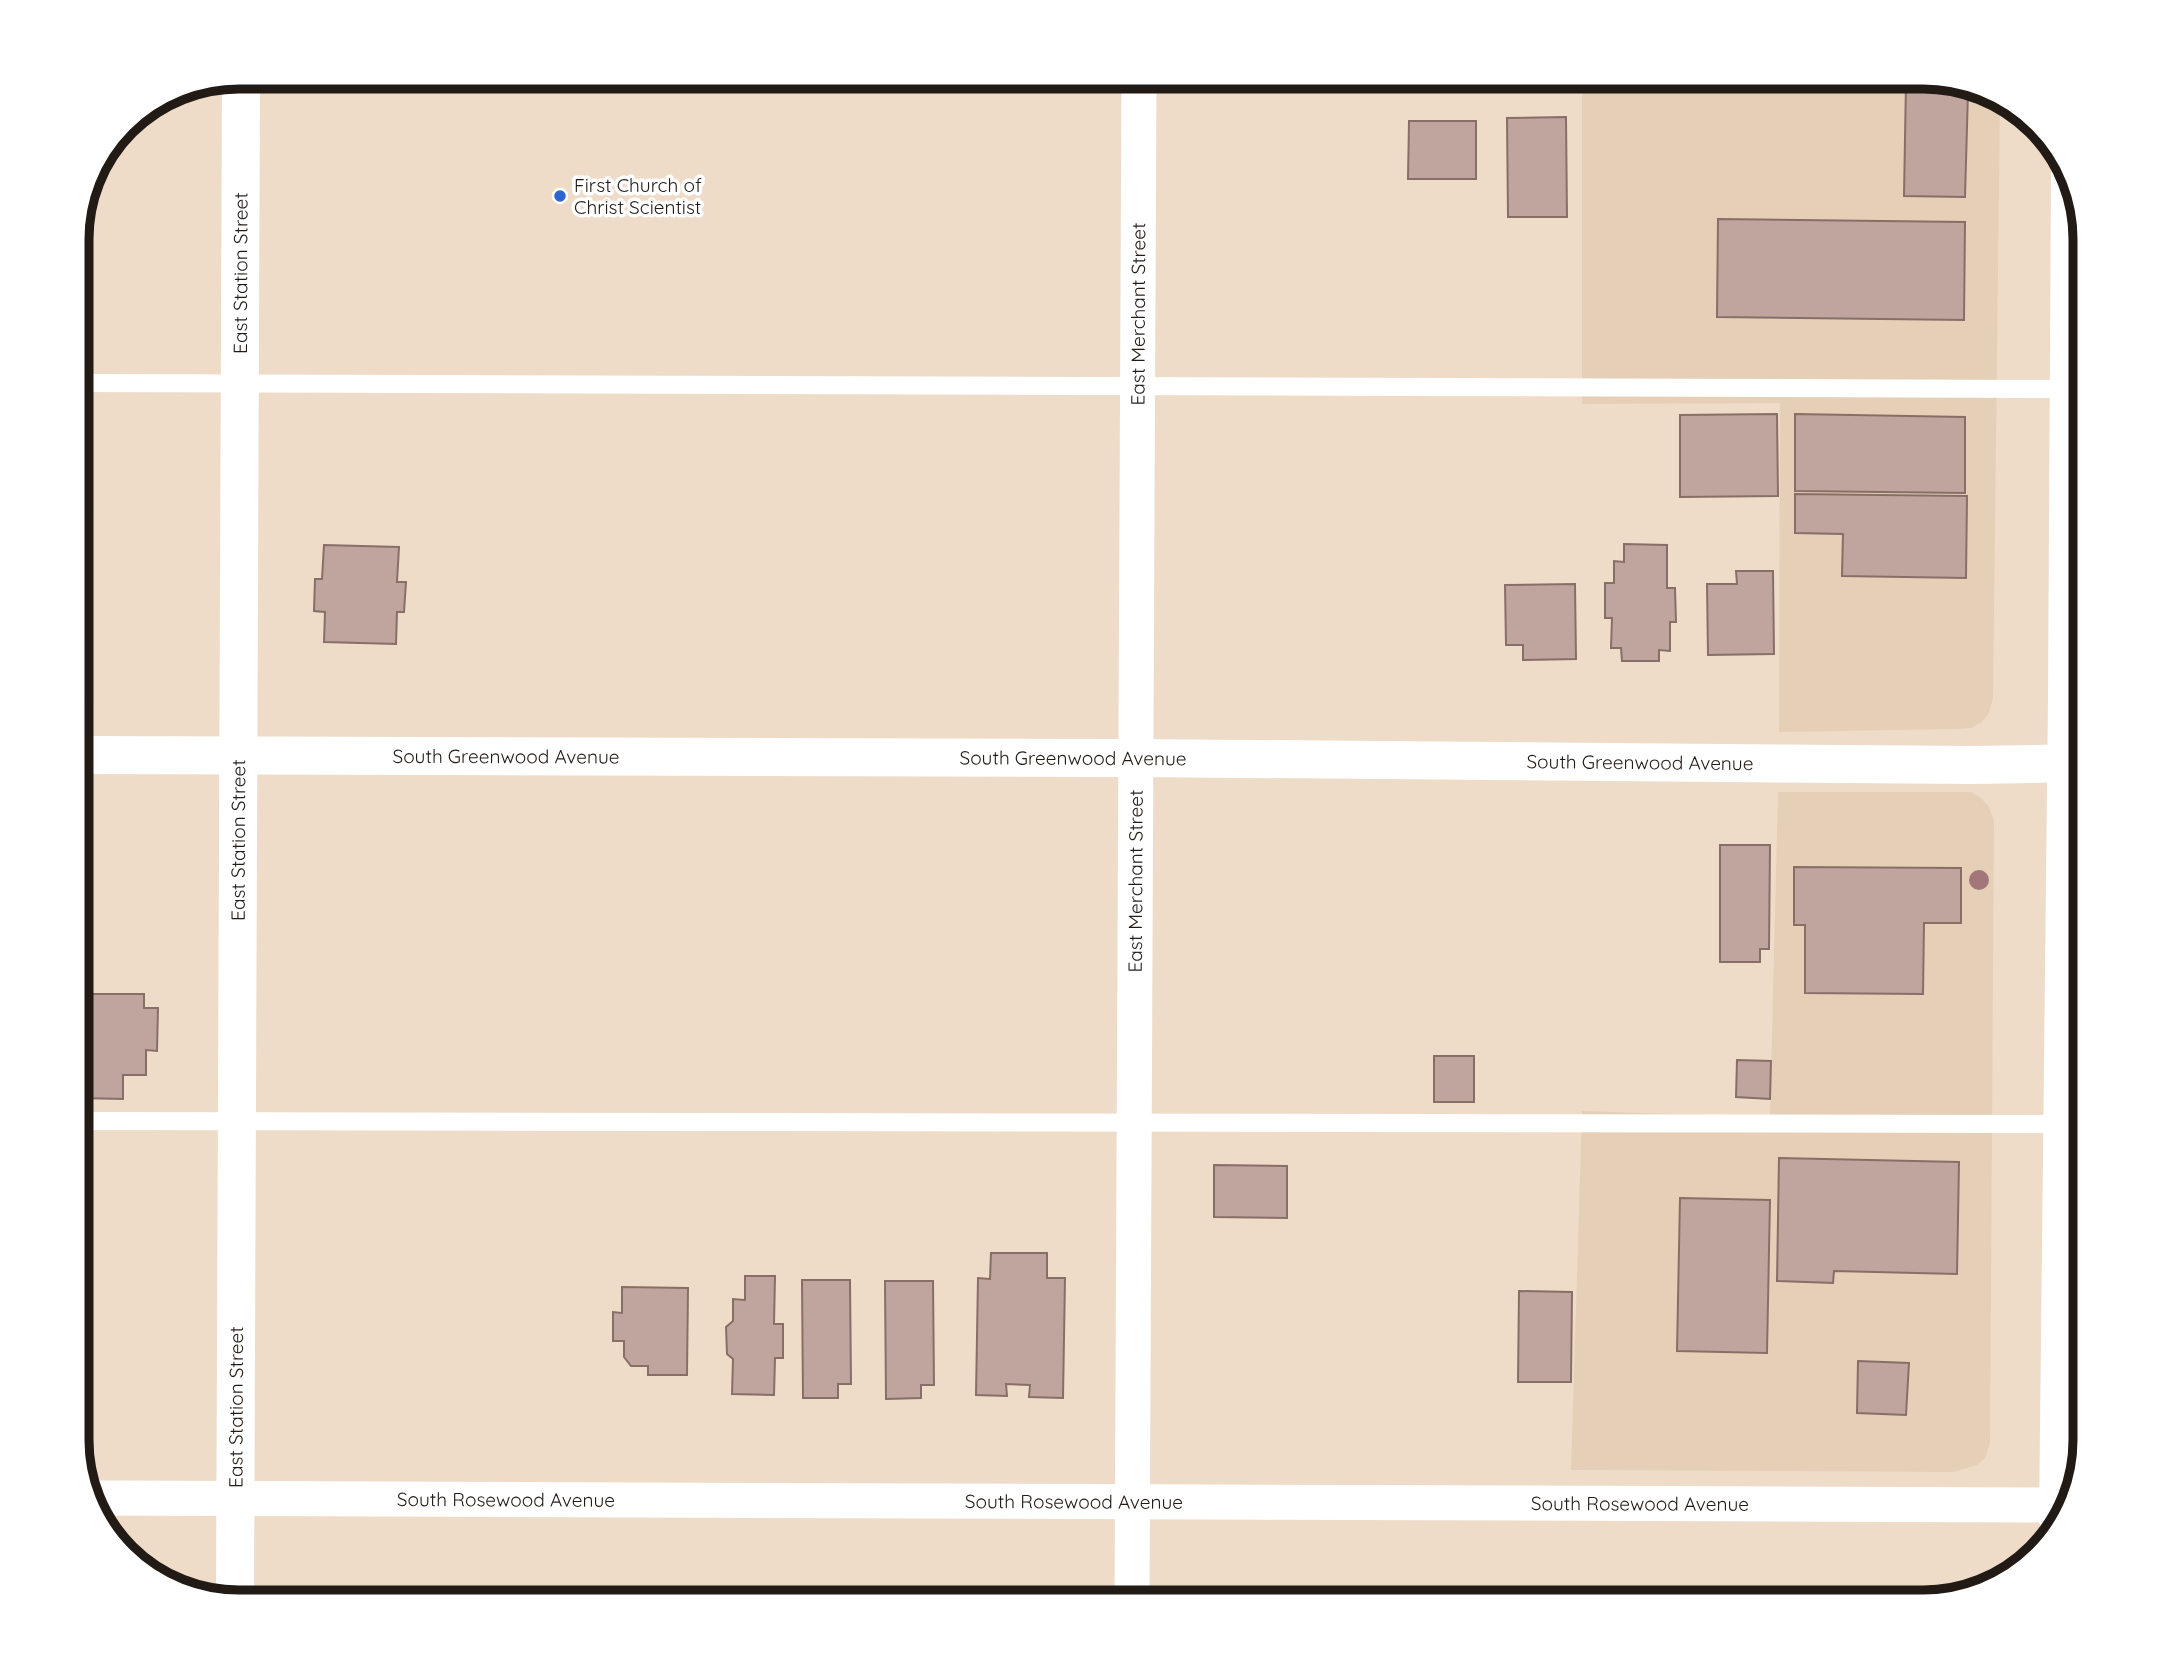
<svg xmlns="http://www.w3.org/2000/svg" width="2162" height="1679" viewBox="0 0 2162 1679" font-family="Quicksand,sans-serif">
<style>
.built{fill:#e6cfb7}
.building{fill:#bfa59e;stroke:#876f68;stroke-width:2}
.lines{fill:none;stroke-linecap:round;stroke-linejoin:round}
.lane{stroke:#fff;stroke-width:18}
.street{stroke:#fff;stroke-width:35}
.secondary{stroke:#fff;stroke-width:38}
.primary{stroke:#fff;stroke-width:38}
.tree{fill:#a2777a}
.poi-dot{fill:#2e64d2;stroke:#fff;stroke-width:2.5}
.labels{text-anchor:middle;dominant-baseline:central;stroke-width:7;stroke-linejoin:round;paint-order:stroke}
.poi-label{font-size:19px;fill:#221b15;stroke:#fff;text-anchor:start}
.street-label{font-size:19px;fill:#221b15;stroke:#fff}
.rim{fill:none;stroke:#221b15;stroke-width:9}
</style>
<rect width="100%" height="100%" fill="#eedcc9"/>
<g class="built">
<polygon points="1582,77 1923,77 2000,103 1993,698 1989,713 1982,722 1971,728 1955,729 1779,732 1780,403 1582,404"/>
<polygon points="1778,792 1971,792 1981,798 1989,807 1994,821 1990,1443 1985,1458 1977,1465 1953,1472 1571,1470 1582,1111 1770,1117"/>
</g>
<g class="building">
<polygon points="1906,82 1941,83 1968,92 1965,197 1904,196"/>
<polygon points="1566,117 1567,217 1508,217 1507,118"/>
<polygon points="1409,121 1476,121 1476,179 1408,179"/>
<polygon points="1718,219 1965,222 1964,320 1717,317"/>
<polygon points="1777,414 1778,496 1680,497 1680,415"/>
<polygon points="1795,414 1965,417 1965,493 1795,491"/>
<polygon points="1795,494 1967,496 1966,578 1842,576 1843,534 1795,533"/>
<polygon points="1624,544 1667,545 1667,588 1675,588 1676,622 1670,622 1670,651 1659,650 1659,661 1622,661 1621,648 1611,648 1612,618 1605,618 1605,583 1614,583 1614,561 1624,562"/>
<polygon points="324,545 399,547 397,582 406,582 404,612 397,612 396,644 324,642 325,612 314,611 315,579 322,579"/>
<polygon points="1736,571 1773,571 1774,654 1708,655 1707,584 1737,584"/>
<polygon points="1575,584 1576,659 1523,660 1523,645 1506,645 1505,585"/>
<polygon points="1720,845 1770,845 1769,949 1760,949 1760,962 1720,962"/>
<polygon points="1794,867 1961,868 1961,923 1924,923 1923,994 1805,993 1805,925 1794,925"/>
<polygon points="81,994 144,994 144,1008 158,1008 157,1051 146,1050 146,1075 123,1075 123,1099 79,1098"/>
<rect x="1434" y="1056" width="40" height="46"/>
<polygon points="1737,1060 1771,1061 1770,1099 1736,1097"/>
<polygon points="1779,1158 1959,1162 1957,1274 1834,1271 1833,1283 1777,1281"/>
<polygon points="1214,1165 1287,1166 1287,1218 1214,1217"/>
<polygon points="1680,1198 1770,1200 1767,1353 1677,1351"/>
<polygon points="991,1253 1047,1253 1047,1278 1065,1278 1063,1398 1029,1397 1030,1385 1006,1384 1007,1396 976,1395 978,1278 990,1279"/>
<polygon points="745,1276 775,1276 774,1324 783,1324 783,1358 775,1358 774,1395 732,1394 733,1359 727,1354 726,1327 733,1321 733,1299 745,1300"/>
<polygon points="802,1280 850,1280 851,1384 838,1384 838,1398 803,1398"/>
<polygon points="885,1281 933,1281 934,1385 921,1385 921,1398 886,1399"/>
<polygon points="622,1287 688,1288 687,1375 648,1375 648,1366 631,1366 624,1357 624,1341 613,1341 613,1312 622,1313"/>
<polygon points="1519,1291 1572,1292 1571,1382 1518,1382"/>
<polygon points="1858,1361 1909,1363 1906,1415 1857,1413"/>
<polygon points="620,1594 671,1595 671,1602 620,1602"/>
<polygon points="806,1598 869,1600 869,1602 806,1602"/>
</g>
<g class="lines">
<g class="lane">
<polyline points="77,383 2072,389"/>
<polyline points="77,1121 2085,1124"/>
</g>
<g class="street">
<path id="s1" d="M90 1498 2063 1505"/>
<path id="s2" d="M1132 1602 1139 77"/>
</g>
<g class="secondary">
<path id="s3" d="M77 755 1137 758 1971 765 2085 763"/>
<path id="s4" d="M235 1601 241 77"/>
</g>
<polyline class="primary" points="2058,1519 2067,698 2070,174"/>
</g>
<circle class="tree" cx="1979" cy="880" r="10"/>
<circle class="poi-dot" cx="560" cy="196" r="7"/>
<g class="labels">
<g class="poi-label">
<text x="574" y="185">First Church of<tspan x="574" dy="22">Christ Scientist</tspan></text>
</g>
<g class="street-label">
<text stroke="none"><textPath href="#s4" startOffset="1328">East Station Street</textPath></text>
<text stroke="none"><textPath href="#s2" startOffset="1288">East Merchant Street</textPath></text>
<text stroke="none"><textPath href="#s3" startOffset="429">South Greenwood Avenue</textPath></text>
<text stroke="none"><textPath href="#s3" startOffset="996">South Greenwood Avenue</textPath></text>
<text stroke="none"><textPath href="#s3" startOffset="1563">South Greenwood Avenue</textPath></text>
<text stroke="none"><textPath href="#s4" startOffset="761">East Station Street</textPath></text>
<text stroke="none"><textPath href="#s2" startOffset="721">East Merchant Street</textPath></text>
<text stroke="none"><textPath href="#s4" startOffset="194">East Station Street</textPath></text>
<text stroke="none"><textPath href="#s1" startOffset="416">South Rosewood Avenue</textPath></text>
<text stroke="none"><textPath href="#s1" startOffset="984">South Rosewood Avenue</textPath></text>
<text stroke="none"><textPath href="#s1" startOffset="1550">South Rosewood Avenue</textPath></text>
</g>
</g>
<path d="M0 0H2162V1679H0ZM239 89H1923A150 150 0 0 1 2073 239V1440A150 150 0 0 1 1923 1590H239A150 150 0 0 1 89 1440V239A150 150 0 0 1 239 89Z" fill="#fff" fill-rule="evenodd"/>
<path class="rim" d="M239 89H1923A150 150 0 0 1 2073 239V1440A150 150 0 0 1 1923 1590H239A150 150 0 0 1 89 1440V239A150 150 0 0 1 239 89Z"/>
</svg>
